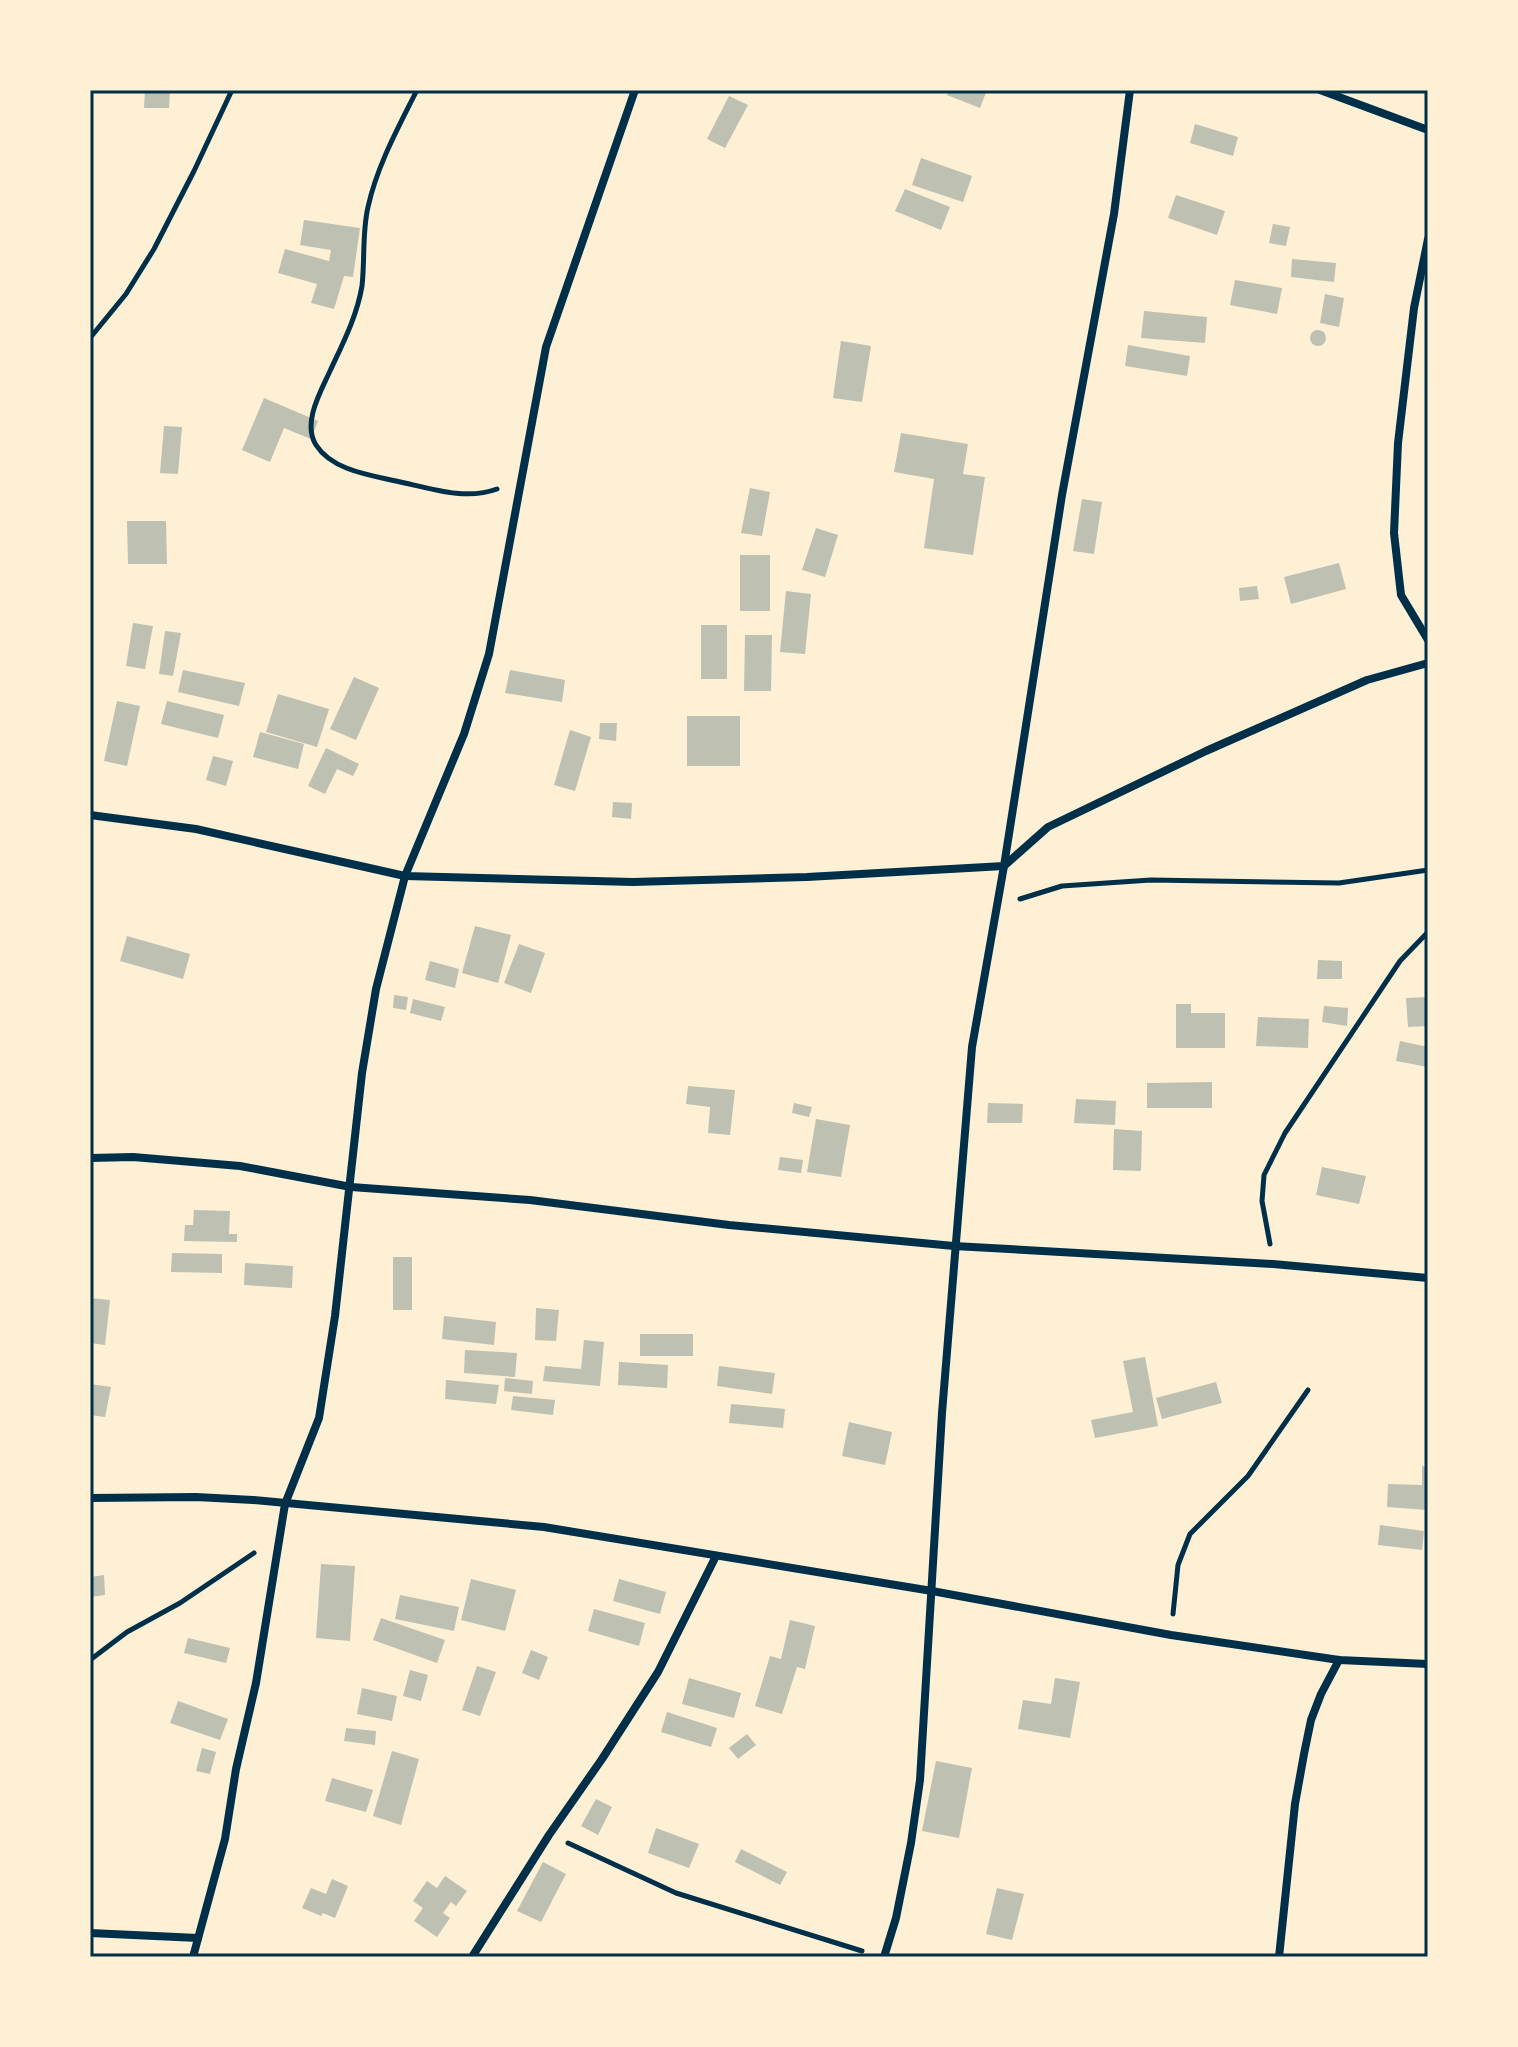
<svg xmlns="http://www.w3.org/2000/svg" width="1518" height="2047" viewBox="0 0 1518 2047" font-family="Manrope,sans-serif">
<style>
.building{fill:#bec0b2}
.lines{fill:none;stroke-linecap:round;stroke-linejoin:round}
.path{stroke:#003049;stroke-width:5}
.minor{stroke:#003049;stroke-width:8}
.neatline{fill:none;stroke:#003049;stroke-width:3}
</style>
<rect width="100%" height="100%" fill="#fdf0d5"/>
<g class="building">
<polygon points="145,90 170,90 169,108 144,108"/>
<polygon points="949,90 987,90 980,108 947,95"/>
<polygon points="729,96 748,105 725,148 707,139"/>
<polygon points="1195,124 1238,137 1233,156 1190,143"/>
<polygon points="921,158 972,176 963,202 912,185"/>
<polygon points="905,189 950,207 941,230 895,211"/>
<polygon points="1176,195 1225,211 1217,235 1168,218"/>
<polygon points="304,220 360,228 353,277 344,276 334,309 311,303 317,284 278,273 285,249 329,261 331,250 300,245"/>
<polygon points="1273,224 1290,227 1286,246 1269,243"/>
<polygon points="1292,259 1336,263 1334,282 1291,277"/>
<polygon points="1235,280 1282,288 1277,314 1230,305"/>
<polygon points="1325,294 1344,298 1339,327 1320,323"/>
<polygon points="1144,311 1207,317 1205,343 1141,338"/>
<circle cx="1318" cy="338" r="8"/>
<polygon points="841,341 871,346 862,402 833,398"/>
<polygon points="1128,345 1190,356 1187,376 1125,366"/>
<polygon points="264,398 318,421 311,439 284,428 270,462 242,450"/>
<polygon points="164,426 182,427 178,474 160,473"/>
<polygon points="901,433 968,444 963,474 985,477 973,555 924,548 934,479 894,472"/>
<polygon points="750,488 770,492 762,536 741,533"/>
<polygon points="1082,499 1102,502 1094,554 1073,551"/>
<polygon points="127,521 166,521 167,564 128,564"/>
<polygon points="816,528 838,535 825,577 802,570"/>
<rect x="740" y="555" width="30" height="56"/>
<polygon points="1339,563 1346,589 1291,604 1284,577"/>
<polygon points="1257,586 1259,599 1240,601 1239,588"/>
<polygon points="786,591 811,594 805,654 780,652"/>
<polygon points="133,623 153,626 145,669 126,666"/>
<rect x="701" y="625" width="26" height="54"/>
<polygon points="165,631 181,633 173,676 159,674"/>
<polygon points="745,635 772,635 771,691 744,691"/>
<polygon points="183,670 245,683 239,706 178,692"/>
<polygon points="510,670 565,680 562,702 505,693"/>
<polygon points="354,677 379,688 356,740 330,729"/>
<polygon points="278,694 329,709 317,747 266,732"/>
<polygon points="117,701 140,706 127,766 104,761"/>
<polygon points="167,701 224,715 218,738 161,724"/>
<rect x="687" y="716" width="53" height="50"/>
<polygon points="600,723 617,723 616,741 599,739"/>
<polygon points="570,730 591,737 575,791 554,785"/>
<polygon points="260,732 304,744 298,769 253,757"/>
<polygon points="326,748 359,764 353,776 337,769 325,794 308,786"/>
<polygon points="213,756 233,761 226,786 206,780"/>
<polygon points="613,802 632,803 631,819 612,817"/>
<polygon points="475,926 511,935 498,983 462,973"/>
<polygon points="127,936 190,954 183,979 120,961"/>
<polygon points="519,944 545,953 531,993 504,983"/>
<polygon points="1318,960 1342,961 1342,979 1317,979"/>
<polygon points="430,961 459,969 455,988 425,980"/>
<polygon points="394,995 408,997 406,1010 393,1008"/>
<polygon points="1428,997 1428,1026 1408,1027 1406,998"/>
<polygon points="413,999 445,1007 441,1021 410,1013"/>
<polygon points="1176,1004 1191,1004 1191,1013 1225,1013 1225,1048 1176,1048"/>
<polygon points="1324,1006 1348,1008 1347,1026 1322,1022"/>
<polygon points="1258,1017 1309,1019 1308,1048 1256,1046"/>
<polygon points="1400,1041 1428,1047 1428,1067 1396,1061"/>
<polygon points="1212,1082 1212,1108 1147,1108 1147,1083"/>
<polygon points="688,1086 735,1090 730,1135 708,1133 710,1107 686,1104"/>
<polygon points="1076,1099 1116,1101 1115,1125 1074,1123"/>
<polygon points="794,1103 812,1107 809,1117 792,1113"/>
<polygon points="988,1103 1023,1104 1022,1123 987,1123"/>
<polygon points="816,1119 850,1125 841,1177 807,1172"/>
<polygon points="1114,1129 1142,1131 1141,1171 1113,1170"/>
<polygon points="780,1157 803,1160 801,1173 778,1170"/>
<polygon points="1322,1167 1366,1176 1359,1204 1316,1195"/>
<polygon points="194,1210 230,1211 229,1234 237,1234 237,1242 184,1241 185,1225 193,1225"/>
<polygon points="172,1253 222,1254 222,1273 171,1272"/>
<rect x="393" y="1257" width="19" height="53"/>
<polygon points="245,1263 293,1266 292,1288 244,1285"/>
<polygon points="90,1298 110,1300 105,1345 90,1343"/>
<polygon points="536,1308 559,1310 556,1341 535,1340"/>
<polygon points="444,1316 496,1322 494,1345 442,1339"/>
<rect x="640" y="1334" width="53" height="22"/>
<polygon points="584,1340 604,1342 600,1386 543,1381 545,1366 581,1369"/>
<polygon points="465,1350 517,1353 515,1377 464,1373"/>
<polygon points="1145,1357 1158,1426 1095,1438 1091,1420 1133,1412 1123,1361"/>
<polygon points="619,1362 668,1365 667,1388 618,1385"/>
<polygon points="719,1366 775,1373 772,1394 717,1386"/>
<polygon points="505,1378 533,1381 532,1394 504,1391"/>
<polygon points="446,1380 499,1385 496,1404 445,1399"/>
<polygon points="1216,1382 1222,1403 1162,1419 1156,1398"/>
<polygon points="90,1384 111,1387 105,1417 90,1415"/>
<polygon points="513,1396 555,1400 553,1415 511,1410"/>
<polygon points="731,1404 785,1409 783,1428 729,1423"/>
<polygon points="849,1422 892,1432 885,1465 842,1456"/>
<polygon points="1422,1466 1428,1467 1428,1510 1387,1507 1388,1484 1422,1485"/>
<polygon points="1380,1525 1424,1531 1422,1550 1378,1545"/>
<polygon points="321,1564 355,1566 350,1641 316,1638"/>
<polygon points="104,1575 105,1595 90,1597 90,1577"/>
<polygon points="471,1579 516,1590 505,1631 461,1620"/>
<polygon points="619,1579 666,1592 660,1614 613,1601"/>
<polygon points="400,1595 459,1607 454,1631 395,1619"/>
<polygon points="594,1609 645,1623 639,1646 588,1631"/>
<polygon points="381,1618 445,1640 437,1663 373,1640"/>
<polygon points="790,1620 815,1626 805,1669 797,1667 782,1714 755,1706 770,1656 781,1659"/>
<polygon points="188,1638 230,1648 226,1663 184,1653"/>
<polygon points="531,1650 548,1657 539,1680 522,1673"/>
<polygon points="477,1666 496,1672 480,1716 462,1710"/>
<polygon points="410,1670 428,1675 421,1701 403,1696"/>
<polygon points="689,1678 741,1693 734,1718 682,1704"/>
<polygon points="1055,1678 1080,1682 1070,1738 1018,1729 1023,1700 1051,1704"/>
<polygon points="362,1688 397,1696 392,1721 357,1714"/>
<polygon points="178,1701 228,1719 220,1740 170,1723"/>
<polygon points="667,1712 717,1728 711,1747 661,1732"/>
<polygon points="346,1728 376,1731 375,1745 344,1741"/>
<polygon points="747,1734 756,1745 738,1759 729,1748"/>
<polygon points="202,1748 216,1752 210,1774 196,1771"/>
<polygon points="392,1751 419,1759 401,1825 373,1816"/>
<polygon points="936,1761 972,1768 959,1838 922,1831"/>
<polygon points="332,1778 373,1790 366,1812 325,1801"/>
<polygon points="596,1799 612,1807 598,1835 581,1826"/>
<polygon points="656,1828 699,1844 689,1868 648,1853"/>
<polygon points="741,1849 787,1872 780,1885 735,1862"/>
<polygon points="543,1862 566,1874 541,1922 517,1911"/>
<polygon points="445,1876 467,1891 456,1906 451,1902 443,1913 450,1918 437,1937 414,1921 423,1908 413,1901 427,1881 437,1888"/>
<polygon points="332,1879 348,1886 335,1918 323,1913 321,1916 302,1908 311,1888 326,1894"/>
<polygon points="997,1888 1024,1894 1012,1940 986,1934"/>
</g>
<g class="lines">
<g class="path">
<path d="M417 90C398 128 377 166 368 207 362 233 365 259 362 286 357 316 343 343 330 371 321 391 302 423 316 445 332 470 369 475 396 481 429 488 465 501 497 489"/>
<polyline points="90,338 126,294 154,249 194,171 232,90"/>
<polyline points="1020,899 1062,886 1151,880 1339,883 1428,870"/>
<polyline points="1270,1244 1262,1201 1264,1175 1285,1133 1400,961 1428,932"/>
<polyline points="1173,1614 1178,1565 1190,1534 1248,1476 1308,1390"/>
<polyline points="90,1660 127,1632 180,1603 254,1553"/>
<polyline points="568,1843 676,1893 862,1951"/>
</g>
<g class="minor">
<polyline points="1320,90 1428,130"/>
<polyline points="1428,239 1414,308 1398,443 1394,533 1401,595 1428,640"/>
<polyline points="90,815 196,829 405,876 633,882 807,877 1004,866 1062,495 1114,214 1130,90"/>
<polyline points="90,1158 133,1157 240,1166 351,1187 530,1200 729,1225 954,1246 1273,1264 1428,1278"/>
<polyline points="90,1498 196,1497 253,1500 544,1527 932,1591 1171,1635 1339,1660 1428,1664"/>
<polyline points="90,1933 198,1938"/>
<polyline points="193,1957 225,1839 236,1769 256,1683 285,1504 319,1418 335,1316 362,1073 376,989 405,876 464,734 489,654 546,347 635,90"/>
<polyline points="472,1957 549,1835 602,1759 658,1672 716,1556"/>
<polyline points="884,1957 896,1918 911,1843 920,1780 942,1413 972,1047 1004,866 1048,827 1206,751 1367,680 1428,663"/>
<polyline points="1279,1957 1295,1804 1304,1754 1311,1720 1321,1694 1339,1660"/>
</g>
</g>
<rect width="1518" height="2047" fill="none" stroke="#fdf0d5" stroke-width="184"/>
<rect x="92" y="92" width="1334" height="1863" class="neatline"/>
</svg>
